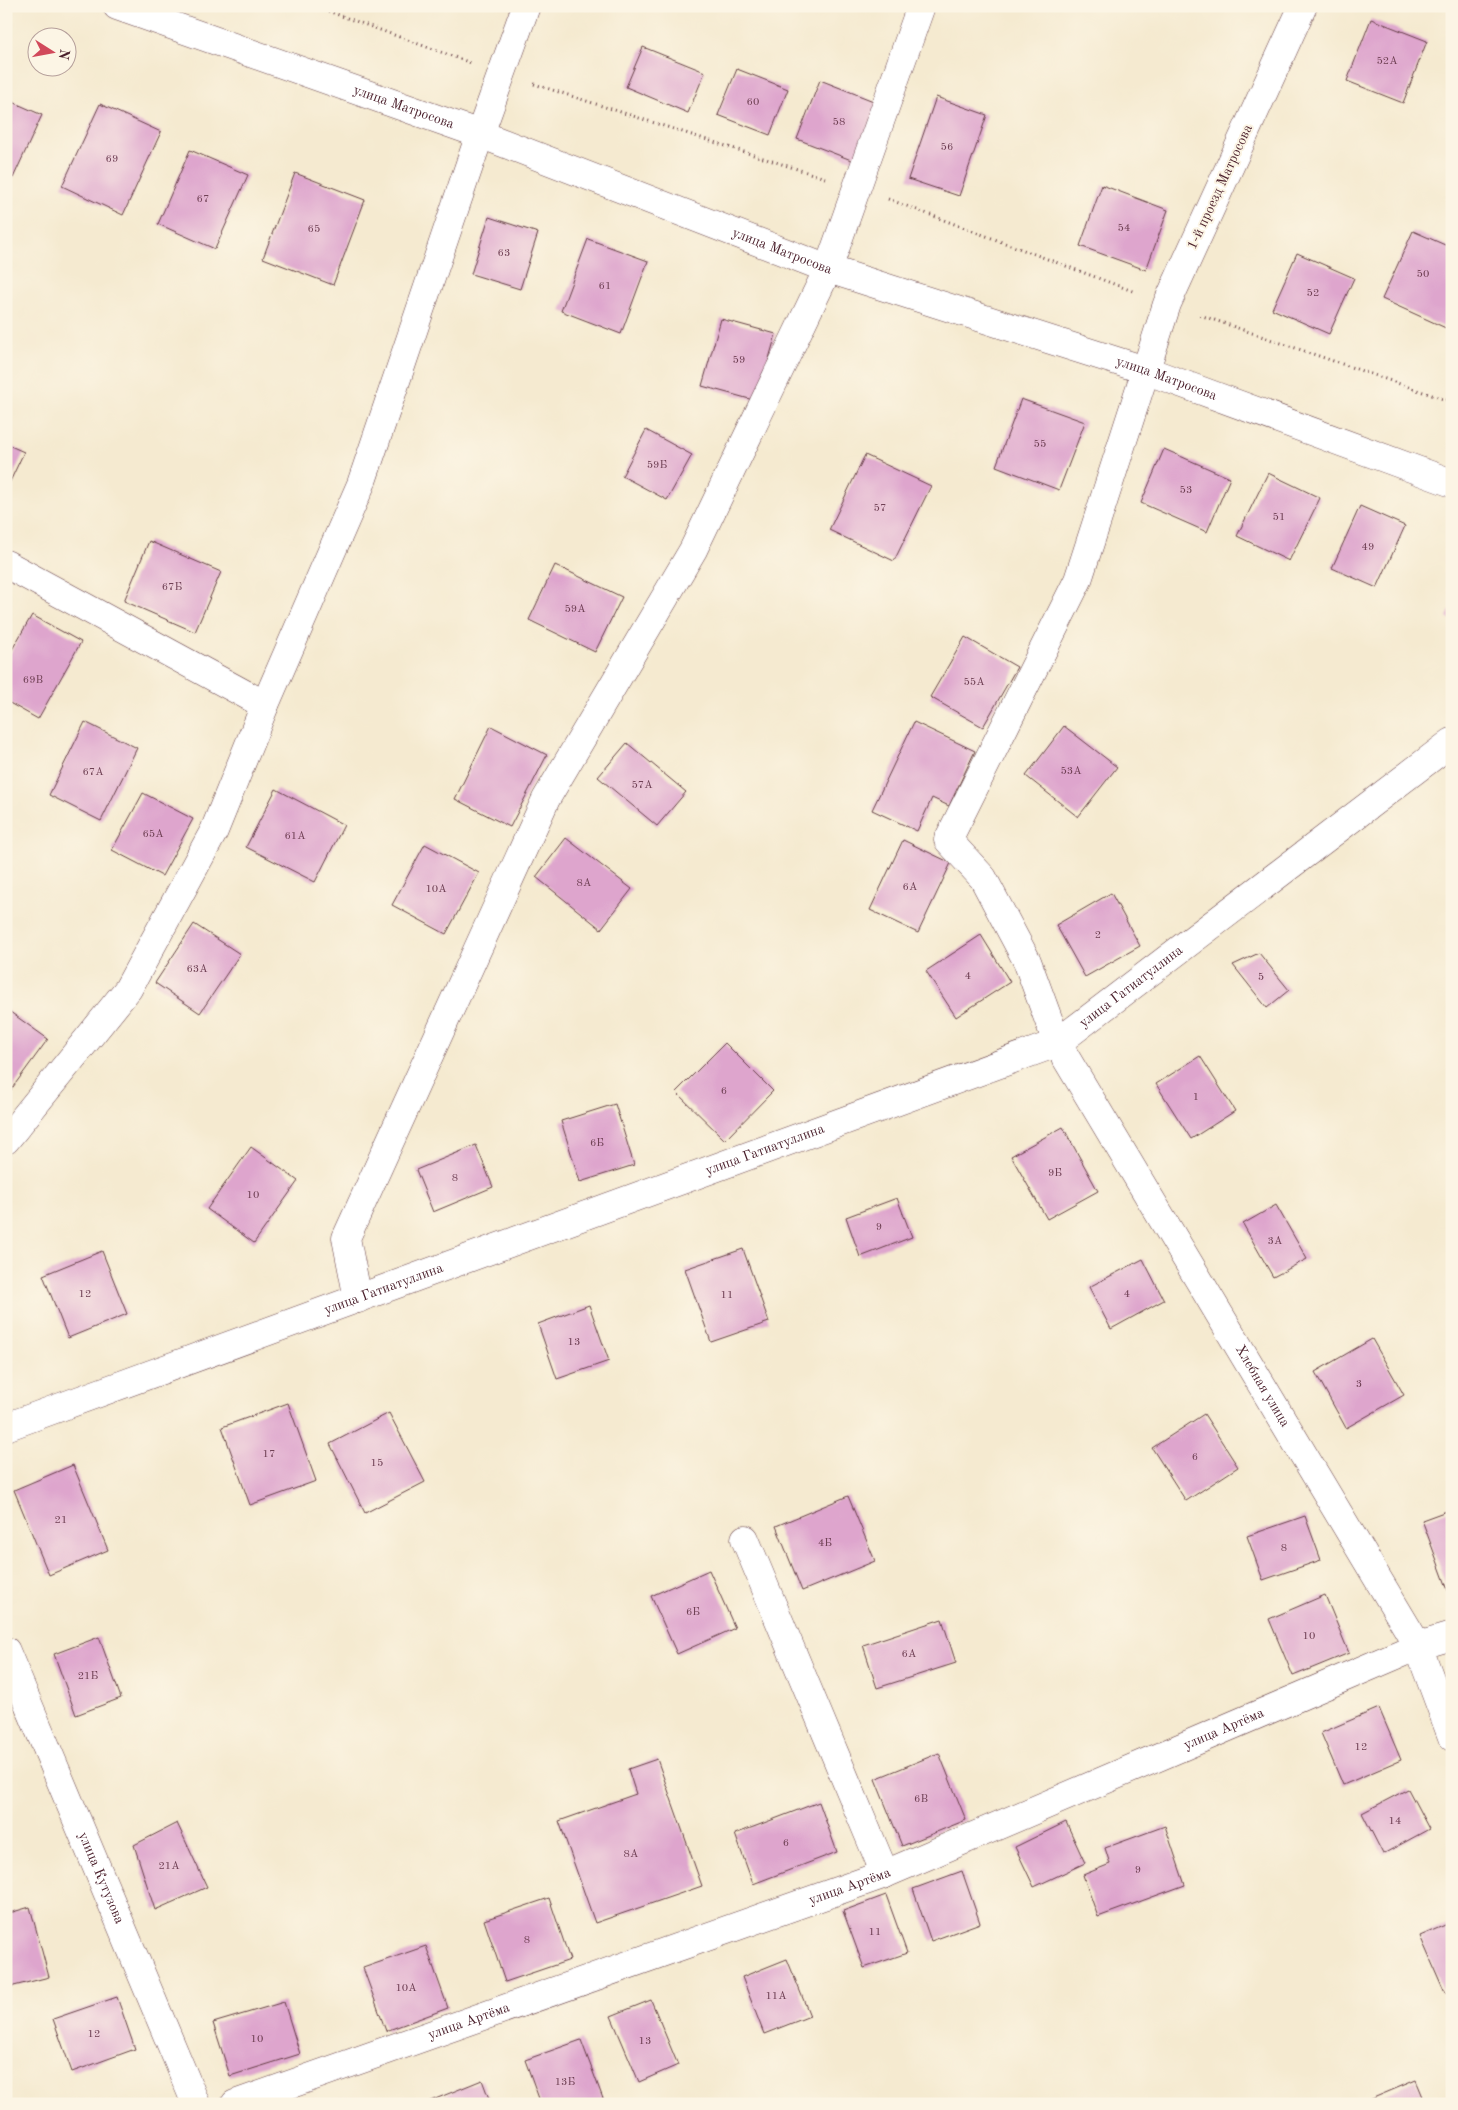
<svg xmlns="http://www.w3.org/2000/svg" width="1458" height="2110" viewBox="0 0 1458 2110" font-family="'Old Standard TT',serif">
<style>
.building{fill:#dea5cd}
.lines{fill:none;stroke-linecap:round;stroke-linejoin:round}
.minor-casing{stroke:#643d44;stroke-width:29}
.major-casing{stroke:#643d44;stroke-width:29}
.path{stroke:#643d44;stroke-width:3;stroke-dasharray:1 4;stroke-linecap:butt}
.minor{stroke:#fff;stroke-width:28}
.major{stroke:#fff;stroke-width:28}
.labels{text-anchor:middle;dominant-baseline:central;stroke-width:4;stroke-linejoin:round;paint-order:stroke}
.number-label{font-size:11px;fill:#6f4054}
.street-label{font-size:14px;fill:#4a1f2b;stroke:#fcf5e5}
</style>
<rect width="100%" height="100%" fill="#fcf5e5"/>
<filter id="ink" filterUnits="userSpaceOnUse"><feTurbulence type="fractalNoise" baseFrequency=".02" numOctaves="2"/><feDisplacementMap in="SourceGraphic" scale="10" xChannelSelector="R" yChannelSelector="G"/><feConvolveMatrix kernelMatrix="1 2 1 2 8 2 1 2 1" color-interpolation-filters="sRGB"/></filter>
<filter id="wash" filterUnits="userSpaceOnUse"><feTurbulence type="fractalNoise" baseFrequency=".0096" numOctaves="4" result="noise"/><feDisplacementMap in="SourceGraphic" scale="20" xChannelSelector="R" yChannelSelector="G"/><feGaussianBlur stdDeviation="1.12" result="paint"/><feColorMatrix in="noise" values="0 0 0 0 0 0 0 0 0 0 0 0 0 0 0 0 0 1.4 0 .05"/><feComposite in="paint" operator="in"/></filter>
<g filter="url(#wash)">
<rect width="100%" height="100%" fill="#f5ead0"/>
<g id="blocks">
<g class="building">
<polygon points="1371,19 1427,41 1403,103 1347,81"/>
<polygon points="643,47 705,72 688,113 626,87"/>
<polygon points="737,69 788,89 770,135 718,115"/>
<polygon points="820,80 881,104 859,163 797,139"/>
<polygon points="936,97 987,115 959,196 908,179"/>
<polygon points="6,99 42,115 13,178 6,175"/>
<polygon points="100,104 161,132 123,215 62,186"/>
<polygon points="190,150 248,175 215,249 158,224"/>
<polygon points="295,173 365,200 333,285 263,258"/>
<polygon points="1102,185 1168,210 1146,270 1080,246"/>
<polygon points="489,217 538,233 520,289 471,274"/>
<polygon points="1413,231 1452,248 1452,319 1448,329 1382,299"/>
<polygon points="588,239 648,261 621,334 561,311"/>
<polygon points="1297,253 1354,278 1329,334 1272,309"/>
<polygon points="721,319 776,334 757,401 702,386"/>
<polygon points="1021,399 1085,422 1059,490 996,466"/>
<polygon points="646,430 692,455 667,500 622,476"/>
<polygon points="6,444 24,452 6,490"/>
<polygon points="1164,449 1230,478 1207,532 1141,503"/>
<polygon points="865,455 931,486 894,561 829,530"/>
<polygon points="1268,473 1320,498 1289,561 1237,536"/>
<polygon points="1360,506 1405,526 1377,588 1332,568"/>
<polygon points="149,541 221,572 195,632 124,601"/>
<polygon points="555,565 622,597 595,652 529,620"/>
<polygon points="1452,607 1452,620 1447,617"/>
<polygon points="32,615 81,642 38,719 6,701 6,660"/>
<polygon points="965,637 1017,667 983,727 930,697"/>
<polygon points="85,722 137,748 101,821 49,795"/>
<polygon points="914,722 975,751 949,806 932,798 917,831 872,810"/>
<polygon points="491,726 547,755 510,827 455,799"/>
<polygon points="1064,726 1117,767 1078,817 1026,776"/>
<polygon points="627,743 686,792 657,826 598,777"/>
<polygon points="276,789 344,825 315,882 246,847"/>
<polygon points="143,793 193,819 162,876 112,850"/>
<polygon points="566,838 632,889 601,929 536,877"/>
<polygon points="903,840 951,863 918,933 870,910"/>
<polygon points="425,844 479,873 446,934 392,905"/>
<polygon points="1111,893 1140,946 1085,977 1056,925"/>
<polygon points="194,924 240,954 200,1013 155,983"/>
<polygon points="981,935 1010,982 956,1017 926,971"/>
<polygon points="1259,953 1289,990 1267,1008 1233,965"/>
<polygon points="6,1009 48,1039 10,1091 6,1088"/>
<polygon points="725,1043 773,1091 725,1140 676,1092"/>
<polygon points="1200,1056 1235,1111 1191,1139 1156,1084"/>
<polygon points="615,1104 634,1165 580,1182 561,1121"/>
<polygon points="1063,1127 1098,1191 1047,1219 1011,1156"/>
<polygon points="476,1145 493,1187 433,1212 416,1170"/>
<polygon points="251,1147 298,1181 254,1243 207,1209"/>
<polygon points="897,1198 912,1237 860,1257 846,1217"/>
<polygon points="1276,1205 1307,1259 1273,1277 1243,1224"/>
<polygon points="743,1249 769,1322 711,1342 685,1269"/>
<polygon points="102,1251 127,1314 68,1338 43,1275"/>
<polygon points="1143,1259 1164,1300 1111,1329 1089,1287"/>
<polygon points="589,1305 609,1361 557,1379 538,1324"/>
<polygon points="1372,1339 1404,1395 1346,1428 1315,1372"/>
<polygon points="288,1403 316,1481 250,1505 222,1427"/>
<polygon points="389,1413 425,1482 365,1513 330,1444"/>
<polygon points="1204,1414 1238,1467 1186,1501 1152,1448"/>
<polygon points="73,1465 108,1550 49,1575 14,1490"/>
<polygon points="848,1496 875,1561 802,1591 776,1526"/>
<polygon points="1452,1509 1452,1592 1449,1593 1422,1520"/>
<polygon points="1305,1516 1321,1560 1263,1580 1247,1536"/>
<polygon points="709,1570 735,1628 677,1654 651,1596"/>
<polygon points="1325,1595 1349,1653 1293,1676 1269,1619"/>
<polygon points="942,1619 956,1663 877,1688 863,1645"/>
<polygon points="99,1637 121,1698 76,1715 54,1654"/>
<polygon points="1379,1708 1401,1760 1343,1785 1321,1733"/>
<polygon points="939,1753 966,1820 902,1846 875,1779"/>
<polygon points="657,1759 702,1886 595,1923 559,1821 636,1794 628,1769"/>
<polygon points="1408,1789 1429,1829 1383,1854 1362,1813"/>
<polygon points="819,1802 837,1852 753,1884 735,1834"/>
<polygon points="1066,1822 1085,1863 1034,1887 1015,1847"/>
<polygon points="177,1823 207,1887 155,1910 134,1845"/>
<polygon points="1165,1826 1185,1885 1098,1917 1083,1875 1110,1864 1105,1848"/>
<polygon points="962,1871 980,1923 931,1941 913,1889"/>
<polygon points="886,1895 907,1953 864,1968 843,1911"/>
<polygon points="549,1898 570,1960 505,1982 484,1920"/>
<polygon points="30,1907 49,1977 6,1988 6,1914"/>
<polygon points="1452,1922 1452,1990 1445,1993 1420,1936"/>
<polygon points="426,1946 448,2008 386,2031 363,1968"/>
<polygon points="787,1959 810,2016 764,2034 742,1977"/>
<polygon points="117,1997 135,2049 72,2072 53,2019"/>
<polygon points="651,2000 678,2065 639,2082 611,2016"/>
<polygon points="284,2002 300,2054 230,2076 213,2023"/>
<polygon points="581,2040 605,2104 541,2104 525,2060"/>
<polygon points="482,2080 491,2104 423,2104"/>
<polygon points="1416,2080 1426,2104 1359,2104"/>
</g>
</g>
</g>
<g filter="url(#ink)">
<use href="#blocks" fill-opacity="0" stroke="#643d44" stroke-width="1"/>
<g class="lines">
<defs>
<g id="minor">
<path id="s1" d="M1303 6 1167 304 1078 580 948 840 983 878 1027 961 1057 1043 1418 1646 1452 1737"/>
<polyline points="6,564 265,705"/>
<polyline points="6,1140 128,989 214,831 265,705 361,484 480,134 526,6"/>
<polyline points="358,1299 346,1238 546,799 693,550 828,269 921,6"/>
<path id="s2" d="M6 1427 1057 1043 1452 742"/>
<polyline points="745,1539 885,1874"/>
<path id="s3" d="M6 1651 196 2104"/>
<path id="s4" d="M235 2104 885 1874 1418 1646 1452 1636"/>
</g>
<g id="major">
<path id="s5" d="M117 6 480 134 828 269 1145 370 1452 483"/>
</g>
</defs>
<use href="#minor" class="minor-casing"/>
<use href="#major" class="major-casing"/>
<g class="path">
<polyline points="314,6 471,63"/>
<polyline points="534,84 825,178"/>
<polyline points="888,199 1135,292"/>
<polyline points="1200,315 1452,402"/>
</g>
<use href="#minor" class="minor"/>
<use href="#major" class="major"/>
</g>
</g>
<g class="labels">
<g class="number-label">
<text x="1387" y="61">52А</text>
<text x="753" y="102">60</text>
<text x="839" y="122">58</text>
<text x="947" y="147">56</text>
<text x="112" y="159">69</text>
<text x="203" y="199">67</text>
<text x="1124" y="228">54</text>
<text x="314" y="229">65</text>
<text x="504" y="253">63</text>
<text x="1423" y="274">50</text>
<text x="605" y="286">61</text>
<text x="1313" y="293">52</text>
<text x="739" y="360">59</text>
<text x="1040" y="444">55</text>
<text x="657" y="465">59Б</text>
<text x="1186" y="490">53</text>
<text x="880" y="508">57</text>
<text x="1279" y="517">51</text>
<text x="1368" y="547">49</text>
<text x="172" y="587">67Б</text>
<text x="575" y="609">59А</text>
<text x="33" y="680">69В</text>
<text x="974" y="682">55А</text>
<text x="1071" y="771">53А</text>
<text x="93" y="772">67А</text>
<text x="642" y="785">57А</text>
<text x="153" y="834">65А</text>
<text x="295" y="836">61А</text>
<text x="584" y="883">8А</text>
<text x="910" y="887">6А</text>
<text x="436" y="889">10А</text>
<text x="1098" y="935">2</text>
<text x="197" y="969">63А</text>
<text x="968" y="976">4</text>
<text x="1261" y="977">5</text>
<text x="724" y="1091">6</text>
<text x="1196" y="1097">1</text>
<text x="597" y="1143">6Б</text>
<text x="1055" y="1173">9Б</text>
<text x="455" y="1178">8</text>
<text x="253" y="1195">10</text>
<text x="879" y="1227">9</text>
<text x="1275" y="1241">3А</text>
<text x="85" y="1294">12</text>
<text x="1127" y="1294">4</text>
<text x="727" y="1295">11</text>
<text x="574" y="1342">13</text>
<text x="1359" y="1384">3</text>
<text x="269" y="1454">17</text>
<text x="1195" y="1457">6</text>
<text x="377" y="1463">15</text>
<text x="61" y="1520">21</text>
<text x="825" y="1543">4Б</text>
<text x="1284" y="1548">8</text>
<text x="693" y="1612">6Б</text>
<text x="1309" y="1636">10</text>
<text x="909" y="1654">6А</text>
<text x="88" y="1676">21Б</text>
<text x="1361" y="1747">12</text>
<text x="921" y="1799">6В</text>
<text x="1395" y="1821">14</text>
<text x="786" y="1843">6</text>
<text x="631" y="1854">8А</text>
<text x="169" y="1866">21А</text>
<text x="1138" y="1870">9</text>
<text x="875" y="1932">11</text>
<text x="527" y="1940">8</text>
<text x="406" y="1988">10А</text>
<text x="776" y="1996">11А</text>
<text x="94" y="2034">12</text>
<text x="257" y="2039">10</text>
<text x="645" y="2041">13</text>
<text x="565" y="2082">13Б</text>
</g>
<g class="street-label">
<text stroke="none"><textPath href="#s5" startOffset="304">улица Матросова</textPath></text>
<text transform="translate(1220 187) rotate(-65)">1-й проезд Матросова</text>
<text stroke="none"><textPath href="#s5" startOffset="709">улица Матросова</textPath></text>
<text stroke="none"><textPath href="#s5" startOffset="1114">улица Матросова</textPath></text>
<text stroke="none"><textPath href="#s2" startOffset="1212">улица Гатиатуллина</textPath></text>
<text stroke="none"><textPath href="#s2" startOffset="808">улица Гатиатуллина</textPath></text>
<text stroke="none"><textPath href="#s2" startOffset="402">улица Гатиатуллина</textPath></text>
<text stroke="none"><textPath href="#s1" startOffset="1541">Хлебная улица</textPath></text>
<text stroke="none"><textPath href="#s4" startOffset="1058">улица Артёма</textPath></text>
<text stroke="none"><textPath href="#s3" startOffset="246">улица Кутузова</textPath></text>
<text stroke="none"><textPath href="#s4" startOffset="652">улица Артёма</textPath></text>
<text stroke="none"><textPath href="#s4" startOffset="248">улица Артёма</textPath></text>
</g>
</g>
<rect width="1458" height="2110" fill="none" stroke="#fcf5e5" stroke-width="25"/>
<g transform="translate(52 52) rotate(101)"><circle r="24" fill="#fcf5e5" stroke="#b59f9b"/>
<path d="M0-4L9 19L0 12L-9 19Z" fill="#d1495b"/>
<text y="-8" font-size="14" font-weight="bold" text-anchor="middle" fill="#4a1f2b">N</text>
</g>
</svg>
